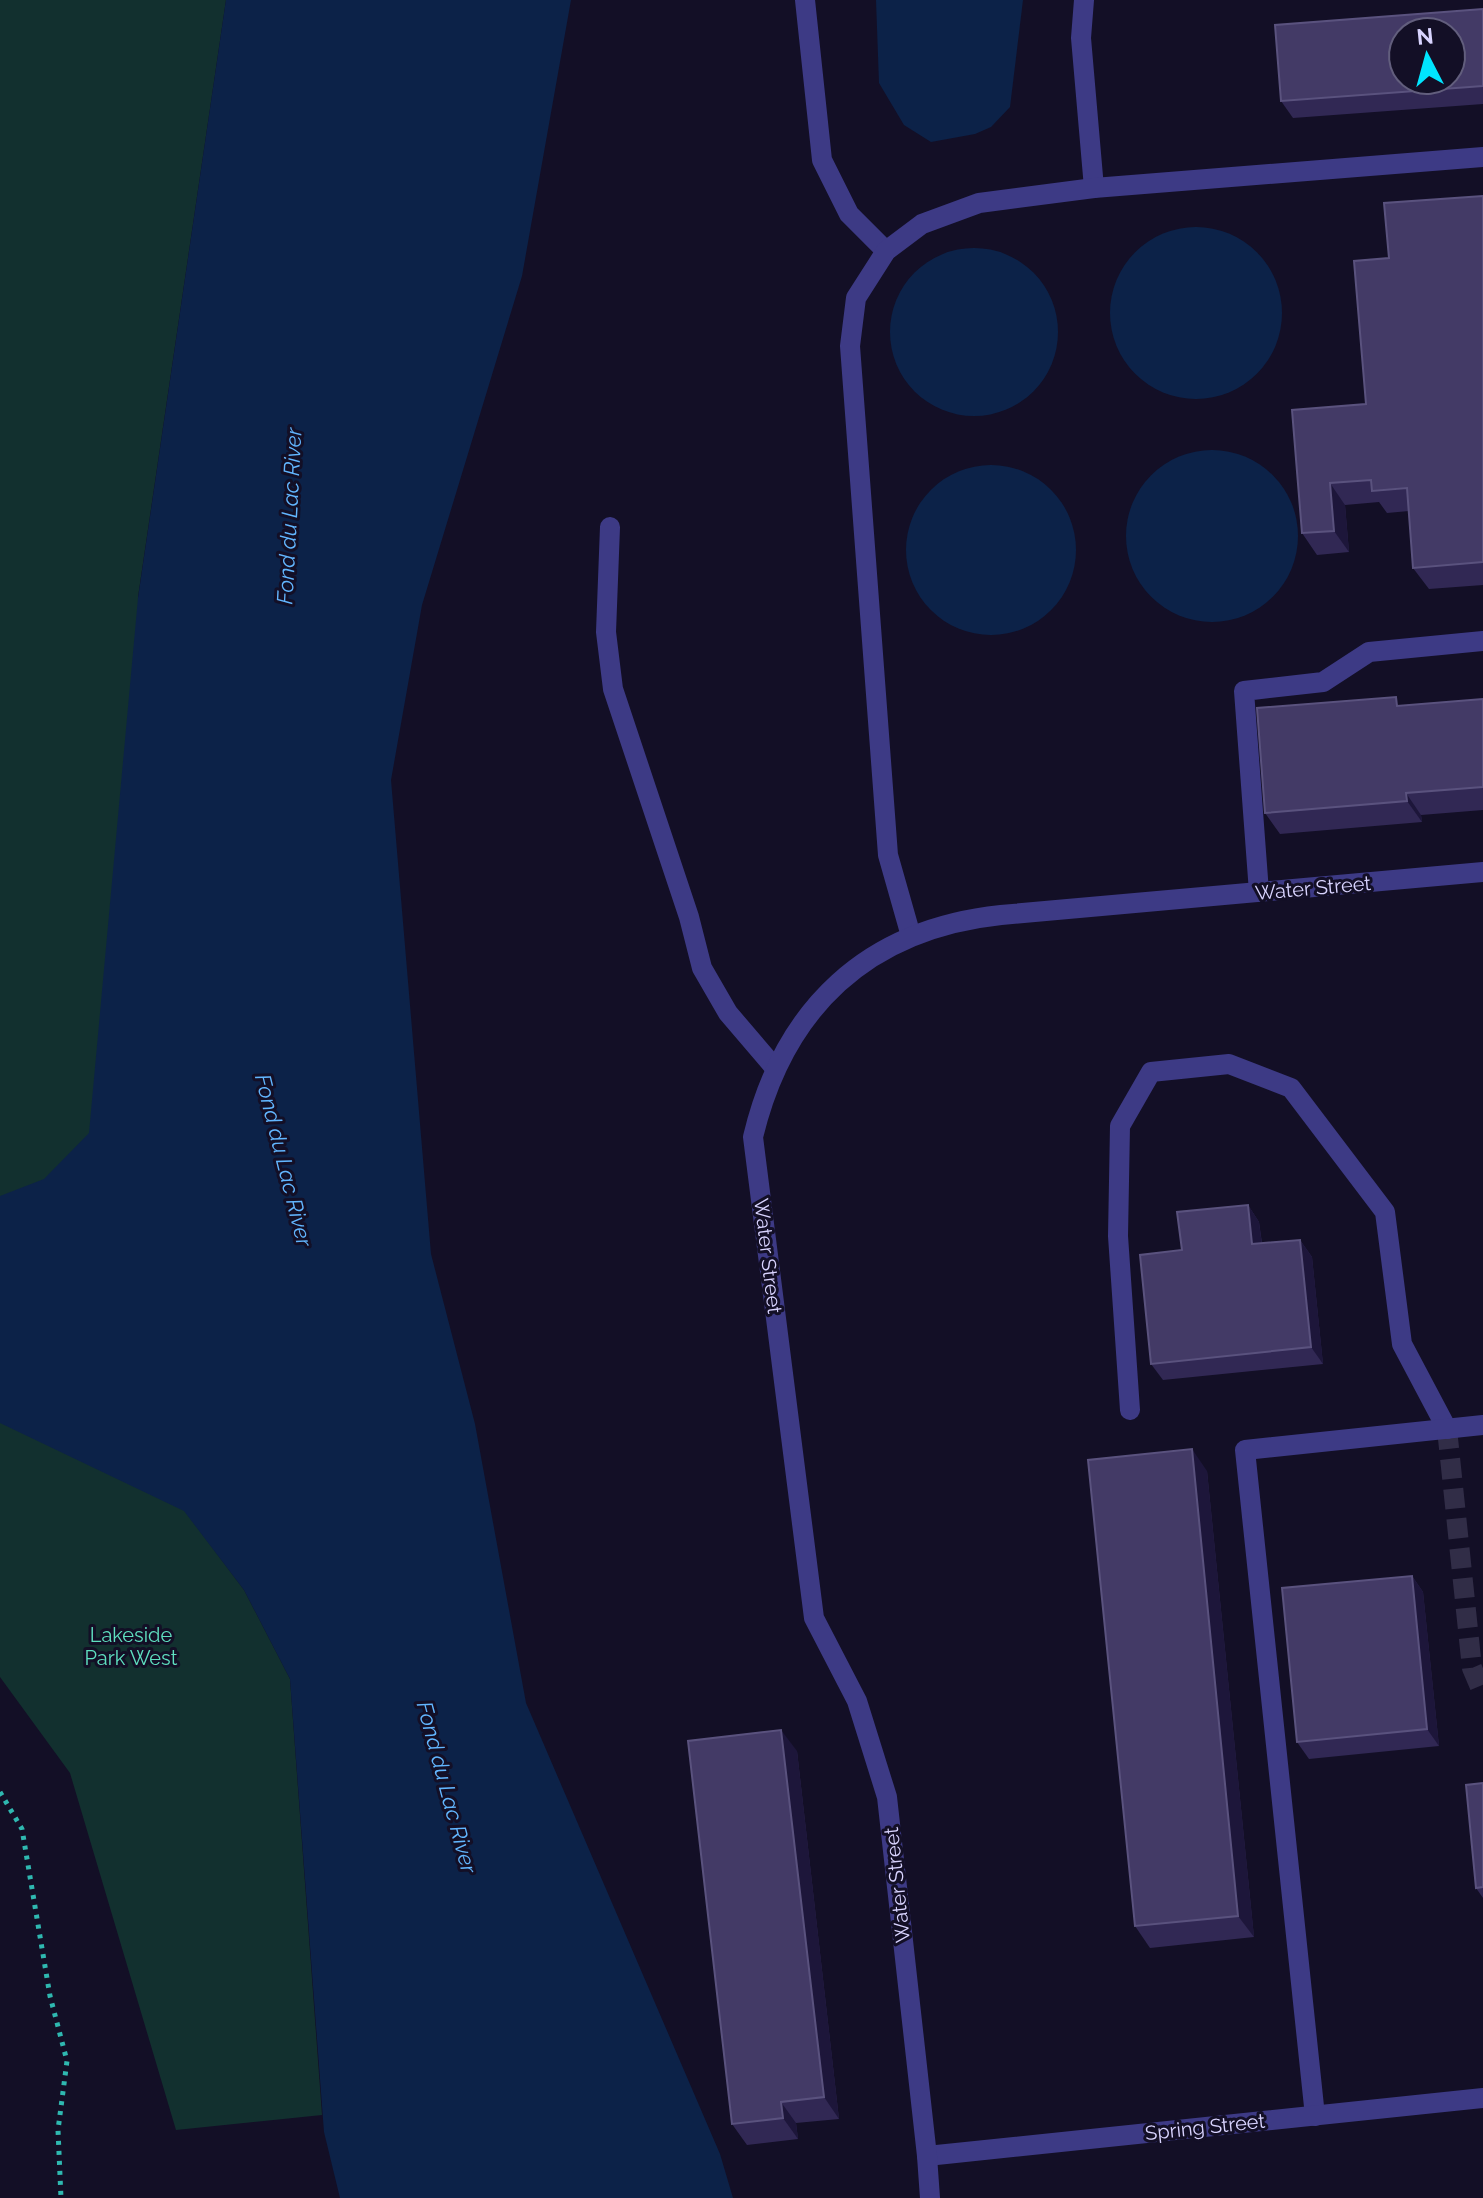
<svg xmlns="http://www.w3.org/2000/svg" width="1483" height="2198" viewBox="0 0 1483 2198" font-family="Raleway,sans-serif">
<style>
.green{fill:#12302f}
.water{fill:#0c2248}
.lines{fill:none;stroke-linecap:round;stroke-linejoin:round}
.minor-tunnel{stroke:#312d47;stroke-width:20;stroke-dasharray:20 10;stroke-linecap:butt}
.path{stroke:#2fb8b0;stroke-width:5;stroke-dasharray:4 6;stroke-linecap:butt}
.minor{stroke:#3d3a85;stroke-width:20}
.wall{fill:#312854}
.shaded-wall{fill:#1d163a}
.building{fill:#433a66;stroke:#5a527e;stroke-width:2;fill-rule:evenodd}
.labels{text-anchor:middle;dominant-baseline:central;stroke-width:6;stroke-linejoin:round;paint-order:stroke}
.street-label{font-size:20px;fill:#d9d4ff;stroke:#130f26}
.park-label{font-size:20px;fill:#5fe0c0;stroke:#130f26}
.water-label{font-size:22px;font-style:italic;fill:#62b6ff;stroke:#130f26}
</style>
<rect width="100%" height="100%" fill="#130f26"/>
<polygon class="green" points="0,0 226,0 138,597 184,1510 244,1590 290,1679 322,2115 176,2130 70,1773 0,1677"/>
<g class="water">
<polygon points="226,0 571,0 522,276 422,605 391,780 431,1254 475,1424 526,1703 720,2154 733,2198 340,2198 324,2132 290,1679 244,1590 184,1511 0,1423 0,1196 44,1179 89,1133 138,598"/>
<polygon points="876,0 1023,0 1010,107 991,127 975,134 931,142 904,125 879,83"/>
<circle cx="1196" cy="313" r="86"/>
<circle cx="974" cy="332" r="84"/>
<circle cx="1212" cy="536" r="86"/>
<circle cx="991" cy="550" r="85"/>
</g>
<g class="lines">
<polyline class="minor-tunnel" points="1447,1429 1472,1668 1483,1694"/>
<polyline class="path" points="0,1792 22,1829 50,1996 67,2061 58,2130 61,2198"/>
<g class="minor">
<polyline points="805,0 822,160 849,214 886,251"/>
<polyline points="1084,0 1081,38 1094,188"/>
<polyline points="610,527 606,632 613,689 689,917 702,968 728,1013 775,1068"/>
<polyline points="1259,892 1244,691 1323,682 1369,652 1483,641"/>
<polyline points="911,936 888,855 850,346 856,298 886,251 922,224 979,203 1094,188 1483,157"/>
<polyline points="1130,1410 1118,1236 1120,1126 1151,1072 1229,1064 1291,1088 1385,1212 1402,1344 1447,1429"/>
<polyline points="1315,2116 1245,1450 1483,1425"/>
<polyline points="927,2156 1483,2098"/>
<path d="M930 2198 927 2156 887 1797 857 1701 814 1618 753 1137C784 1008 867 929 1001 915L1483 872"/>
</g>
</g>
<g class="wall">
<polygon points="1483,9 1483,104 1293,118 1281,101"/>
<polygon points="1483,196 1483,585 1429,589 1413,568 1409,511 1387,513 1379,502 1345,505 1349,552 1317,555 1302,533 1366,404 1389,258"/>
<polygon points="1483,699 1483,810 1421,815 1422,822 1280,834 1265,813 1402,706"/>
<polygon points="1248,1205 1259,1222 1262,1243 1300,1240 1312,1257 1323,1364 1163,1380 1151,1364 1182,1250"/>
<polygon points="1207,1471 1254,1937 1150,1948 1135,1926"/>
<polygon points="1412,1576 1423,1592 1439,1746 1309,1759 1297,1742"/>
<polygon points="797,1751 839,2119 796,2123 798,2139 747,2145 732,2124"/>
<polygon points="1483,1783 1483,1898 1476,1888"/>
</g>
<g class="shaded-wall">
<polygon points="1330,483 1345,505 1349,552 1334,531"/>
<polygon points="1406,793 1421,815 1422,822 1407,801"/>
<polygon points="1248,1205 1259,1222 1264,1261 1252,1244"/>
<polygon points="1300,1240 1312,1257 1323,1364 1311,1347"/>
<polygon points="1192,1449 1207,1471 1254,1937 1238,1916"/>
<polygon points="1412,1576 1423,1592 1439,1746 1427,1729"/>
<polygon points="781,1730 797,1751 839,2119 824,2097"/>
<polygon points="781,2102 796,2123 798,2139 783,2118"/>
</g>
<g class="building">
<path d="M1483 9V86L1281 101 1275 25ZM1403 32H1451V80H1403Z"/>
<polygon points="1483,196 1483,562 1413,568 1407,488 1372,491 1371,480 1330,483 1334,531 1302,533 1292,410 1366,404 1354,261 1389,258 1384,203"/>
<polygon points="1396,697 1397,706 1483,699 1483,787 1406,793 1407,801 1265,813 1257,708"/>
<polygon points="1248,1205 1252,1244 1300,1240 1311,1347 1151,1364 1140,1255 1182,1250 1177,1212"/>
<polygon points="1192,1449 1238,1916 1135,1926 1088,1460"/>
<polygon points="1412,1576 1427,1729 1297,1742 1282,1588"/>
<polygon points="781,1730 824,2097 781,2102 783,2118 732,2124 688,1741"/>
<polygon points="1483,1783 1483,1887 1476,1888 1466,1785"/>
</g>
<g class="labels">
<g class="street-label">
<text transform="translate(1313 888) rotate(-5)">Water Street</text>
<text transform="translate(768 1256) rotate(83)">Water Street</text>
<text transform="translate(897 1885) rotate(-96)">Water Street</text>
<text transform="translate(1205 2127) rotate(-6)">Spring Street</text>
</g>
<g class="park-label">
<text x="131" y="1635">Lakeside<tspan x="131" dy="23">Park West</tspan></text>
</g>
<g class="water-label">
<text transform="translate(289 516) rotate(-87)">Fond du Lac River</text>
<text transform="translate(284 1160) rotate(76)">Fond du Lac River</text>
<text transform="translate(447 1787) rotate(75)">Fond du Lac River</text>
</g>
</g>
<g transform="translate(1427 56) rotate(354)"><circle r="38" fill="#130f26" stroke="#625e7d" stroke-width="2"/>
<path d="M0-6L14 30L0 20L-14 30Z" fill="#00e5ff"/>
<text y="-12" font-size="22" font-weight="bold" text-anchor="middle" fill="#d9d4ff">N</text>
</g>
</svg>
